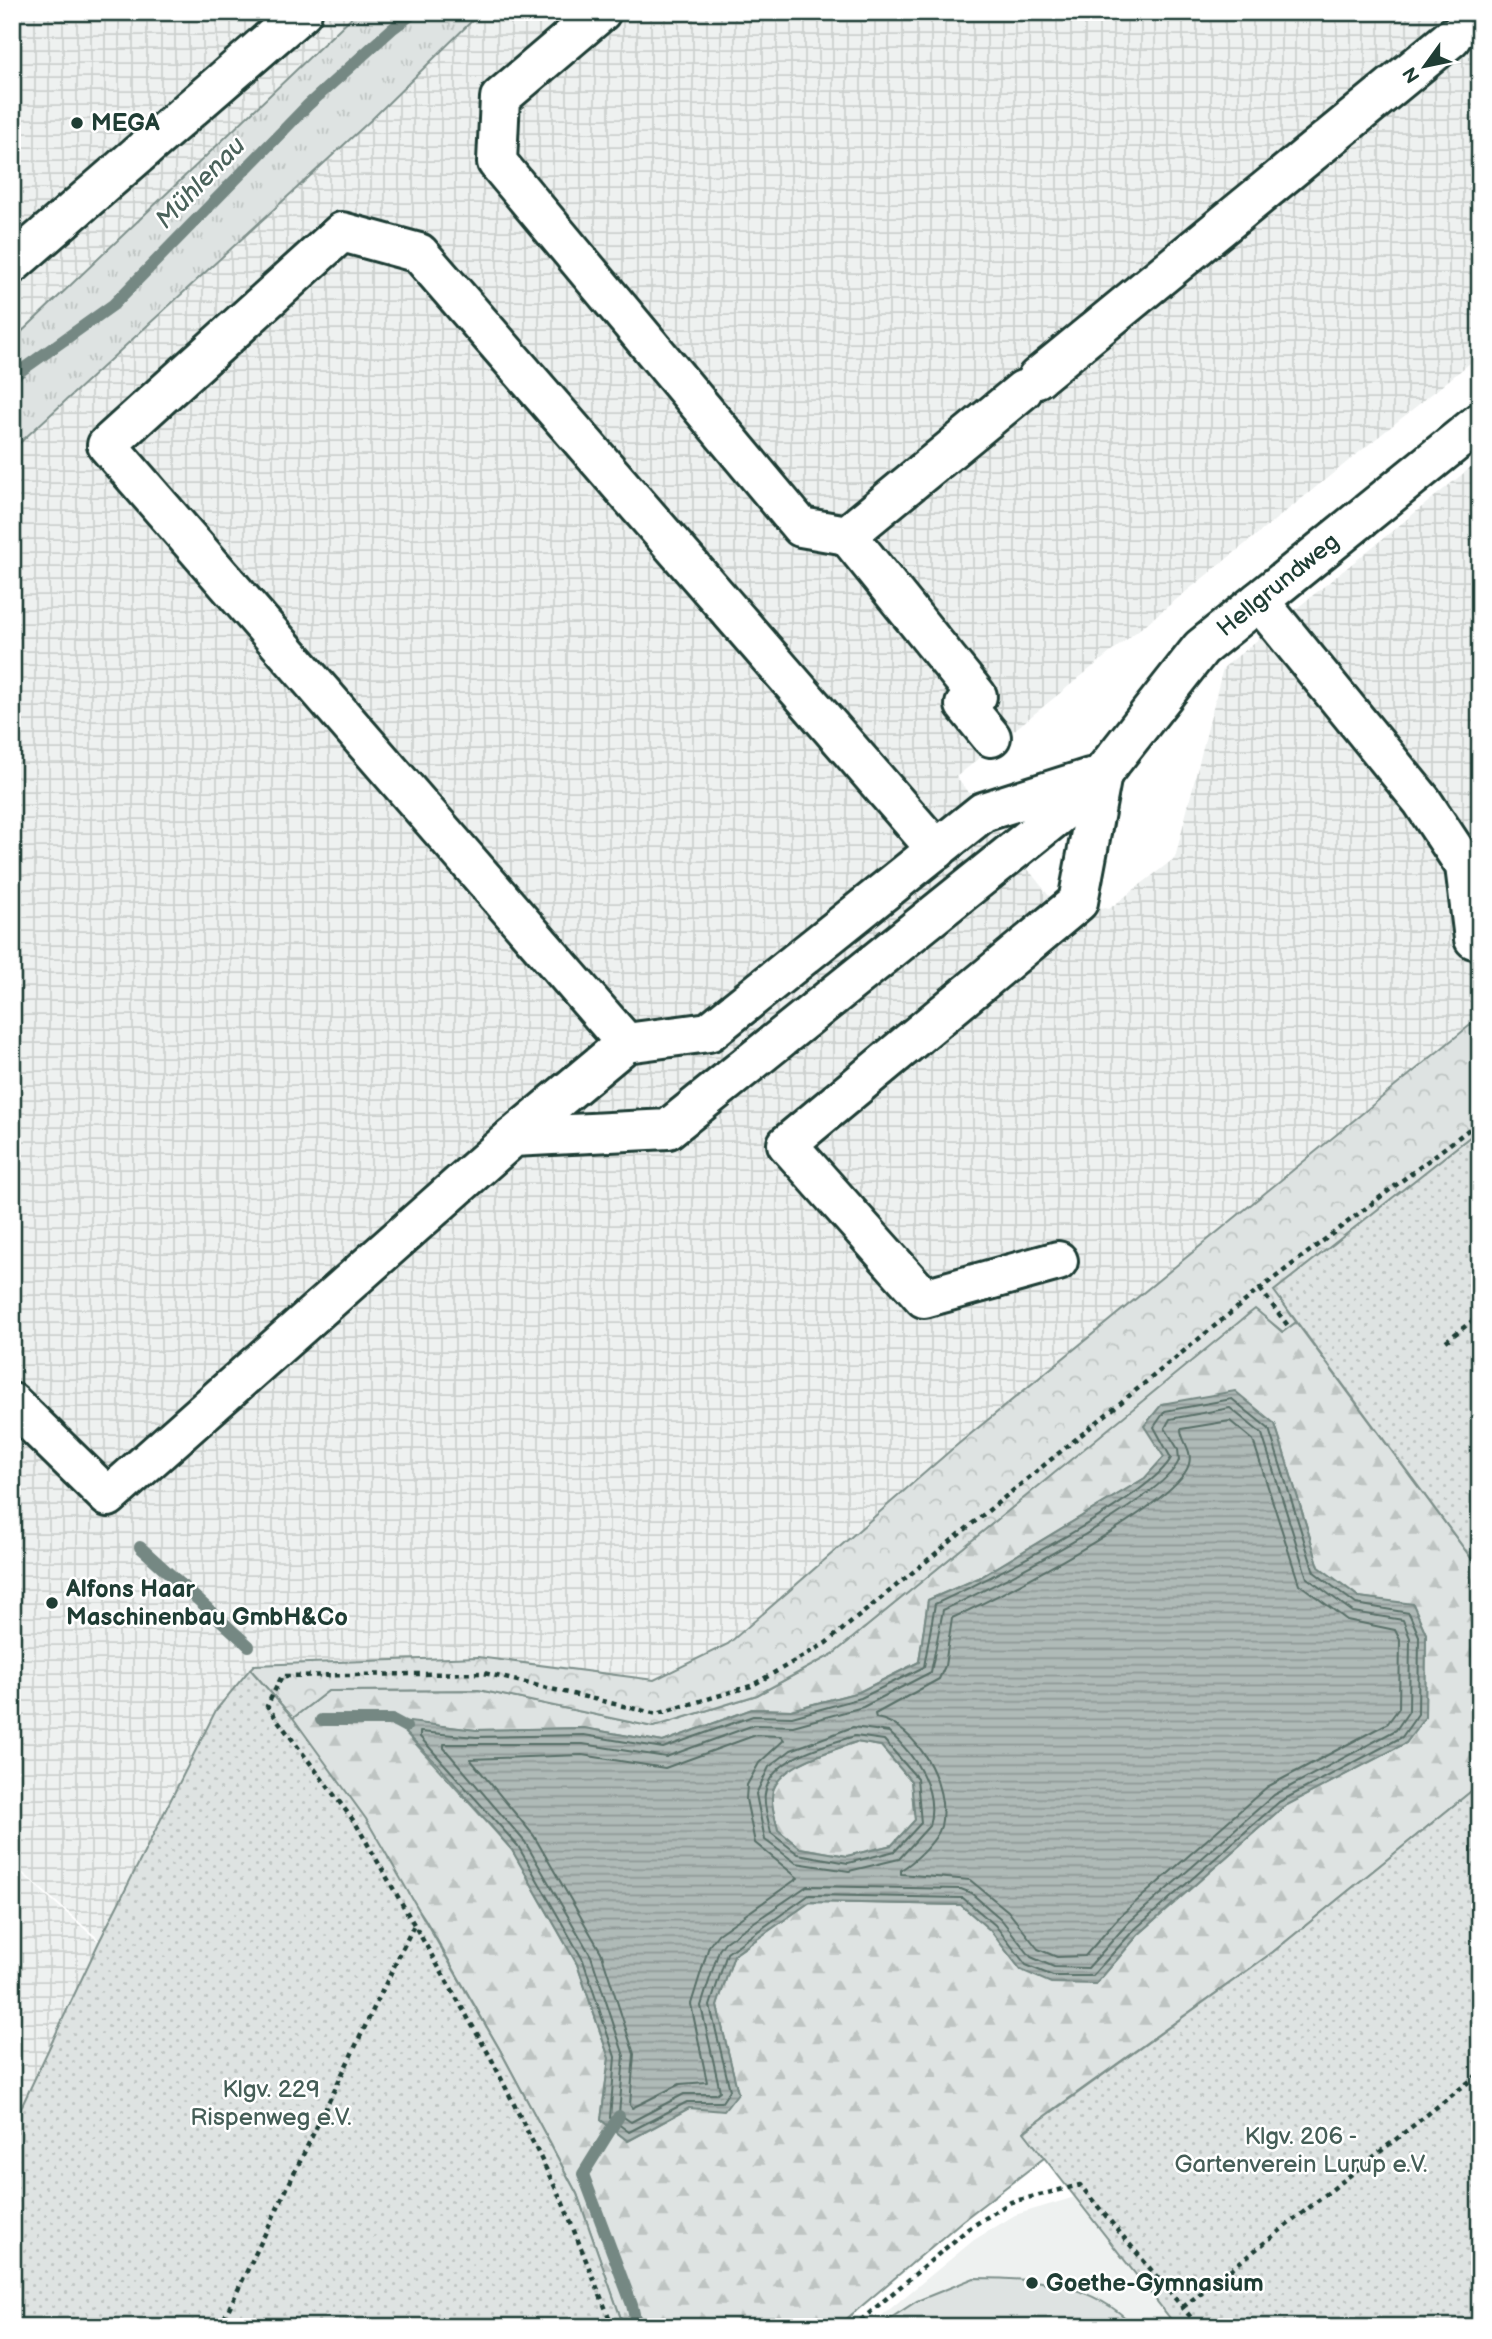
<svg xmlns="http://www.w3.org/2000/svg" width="1492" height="2339" viewBox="0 0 1492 2339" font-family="'Balsamiq Sans',sans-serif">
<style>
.built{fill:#eef1f0}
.industrial{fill:url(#industrial-grid)}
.grass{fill:url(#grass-tufts);stroke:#7e908b;stroke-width:2}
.forest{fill:url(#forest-firs);stroke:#7e908b;stroke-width:2;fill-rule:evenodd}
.park{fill:url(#park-crowns);stroke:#7e908b;stroke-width:2}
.garden{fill:url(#garden-dots);stroke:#7e908b;stroke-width:2}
.pitch{fill:#dee3e2;stroke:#7e908b;stroke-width:2}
.water{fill:url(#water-rules);stroke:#758883;stroke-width:2;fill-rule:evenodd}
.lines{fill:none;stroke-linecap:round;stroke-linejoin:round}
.shore{stroke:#596f68;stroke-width:2}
.stream{stroke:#758883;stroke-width:12}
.minor-casing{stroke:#1f3d34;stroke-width:44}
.path{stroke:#1f3d34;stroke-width:4.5;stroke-dasharray:5 5;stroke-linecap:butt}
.minor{stroke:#fff;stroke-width:38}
.poi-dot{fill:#1f3d34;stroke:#fff;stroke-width:2.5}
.labels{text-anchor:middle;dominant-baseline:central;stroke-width:5;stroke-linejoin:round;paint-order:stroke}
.poi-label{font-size:24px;font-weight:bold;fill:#1f3d34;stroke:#fff;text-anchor:start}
.street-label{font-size:24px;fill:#1f3d34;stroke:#fff}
.park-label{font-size:24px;fill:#455e57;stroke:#fff}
.water-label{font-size:26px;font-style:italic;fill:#4a625b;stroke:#fff}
</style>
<defs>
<pattern id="industrial-grid" width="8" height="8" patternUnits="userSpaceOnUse" patternTransform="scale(1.75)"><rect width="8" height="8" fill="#eef1f0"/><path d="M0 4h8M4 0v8" fill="none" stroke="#ccd0ce"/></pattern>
<pattern id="grass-tufts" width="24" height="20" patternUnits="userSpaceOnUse" patternTransform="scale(1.75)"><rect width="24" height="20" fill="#dee3e2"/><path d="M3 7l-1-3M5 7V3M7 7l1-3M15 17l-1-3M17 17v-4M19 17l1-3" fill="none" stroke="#bec4c2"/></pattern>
<pattern id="forest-firs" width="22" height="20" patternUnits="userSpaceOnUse" patternTransform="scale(1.75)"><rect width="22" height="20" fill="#dee3e2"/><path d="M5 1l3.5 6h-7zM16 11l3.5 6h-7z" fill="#bec4c2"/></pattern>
<pattern id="park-crowns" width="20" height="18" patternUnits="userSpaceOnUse" patternTransform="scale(1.75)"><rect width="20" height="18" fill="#dee3e2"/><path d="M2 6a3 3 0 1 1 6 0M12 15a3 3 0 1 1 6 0" fill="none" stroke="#bec4c2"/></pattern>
<pattern id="garden-dots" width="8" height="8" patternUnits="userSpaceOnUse" patternTransform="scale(1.75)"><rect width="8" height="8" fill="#dee3e2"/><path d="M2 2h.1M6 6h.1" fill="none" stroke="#bec4c2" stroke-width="1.8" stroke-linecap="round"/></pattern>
<pattern id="water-rules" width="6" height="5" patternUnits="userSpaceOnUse" patternTransform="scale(1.75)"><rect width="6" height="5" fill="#afbab7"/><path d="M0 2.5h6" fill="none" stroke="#8e9896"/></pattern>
</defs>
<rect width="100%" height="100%" fill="#fff"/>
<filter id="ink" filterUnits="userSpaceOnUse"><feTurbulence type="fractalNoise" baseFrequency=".0143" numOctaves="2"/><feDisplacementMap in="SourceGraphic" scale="14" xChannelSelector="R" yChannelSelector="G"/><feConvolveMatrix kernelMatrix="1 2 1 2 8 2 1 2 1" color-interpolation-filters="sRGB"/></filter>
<g filter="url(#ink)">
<polygon class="built" points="1075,2197 1177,2327 868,2327 974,2240 1015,2215"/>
<g class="industrial">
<polygon points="12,12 357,12 12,341"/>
<polygon points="481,12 1480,12 1480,355 956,777 1049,896 1109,909 1175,858 1223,668 1480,460 1480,1017 951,1450 728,1644 654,1680 478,1657 254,1665 216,1710 100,1940 12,1863 12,450 372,119"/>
<polygon points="12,1865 99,1942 12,2127"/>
</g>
<polygon class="grass" points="357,12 481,12 372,119 12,450 12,341"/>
<g class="forest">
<path d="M1255 1308 1282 1332 1296 1322 1480 1570V1784L1273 1952 1024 2131 1044 2158 962 2221 837 2327H624L577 2194 500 2050 425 1919 293 1718 328 1691 479 1690 653 1727 757 1695 833 1654ZM1189 1401 1275 1424 1319 1567 1359 1597 1413 1605 1426 1634 1425 1717 1406 1743 1283 1807 1138 1935 1096 1984 1021 1970 990 1930 961 1905 810 1902 734 1955 717 2006 738 2093 689 2108 628 2141 601 2120 609 2058 577 1964 512 1850 395 1721 476 1730 584 1728 663 1742 752 1709 791 1710 859 1692 919 1662 928 1600 981 1577 1145 1478 1164 1457 1162 1404Z"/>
<path d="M856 1742 881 1746 911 1781 915 1820 892 1845 847 1856 800 1848 778 1830C776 1820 771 1807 772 1797 773 1765 832 1751 856 1742Z"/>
</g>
<polygon class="park" points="1480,1017 1480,1129 1275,1291 1296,1322 1283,1332 1255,1309 833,1654 757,1695 653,1727 479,1690 328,1691 293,1718 250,1669 254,1665 478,1657 654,1680 728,1644 951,1450"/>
<g class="garden">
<polygon points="1480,1129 1480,1570 1274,1291"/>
<polygon points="250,1669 293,1718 366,1819 500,2050 577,2194 624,2327 12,2327 12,2127 99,1942 216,1710"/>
<polygon points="1480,1784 1480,2327 1177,2327 1024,2132 1273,1952"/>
</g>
<path class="pitch" d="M974 2278C1031 2278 1093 2282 1135 2327H877L917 2301Z"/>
<path class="water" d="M1235 1391 1275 1424 1319 1567 1359 1597 1413 1604 1426 1634 1425 1717 1406 1743 1283 1807 1138 1935 1096 1984 1051 1983 1021 1970 990 1930 961 1905 810 1902 734 1955 717 2006 738 2093 724 2111 689 2108 628 2141 601 2120 609 2058 577 1964 512 1850 438 1765 393 1720 476 1730 584 1728 663 1742 752 1709 791 1710 859 1692 919 1662 928 1600 981 1577 1145 1478 1164 1457 1144 1426 1162 1404ZM856 1742 881 1746 911 1781 915 1820 892 1845 847 1856 800 1848 778 1830C776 1820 771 1807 772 1797 773 1765 832 1751 856 1742Z"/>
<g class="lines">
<g class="shore">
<path d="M1232 1399 1269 1429 1314 1572 1356 1604 1409 1613 1419 1636 1418 1714 1402 1737 1279 1802 1134 1930 1092 1976H1053L1026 1965 995 1925 963 1898 809 1895 727 1953 710 2006 730 2090 722 2102H687L629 2132 610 2118 615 2057 583 1960 518 1846 420 1737V1732L476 1737 584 1735 663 1748 753 1716 792 1717 861 1698 924 1667 935 1604C982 1583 1150 1498 1171 1458L1154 1427 1165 1411Z"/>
<path d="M1230 1408 1262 1434 1307 1578 1353 1612 1403 1620 1410 1638 1409 1711 1396 1730 1274 1795 1128 1923 1088 1968 1054 1967 1031 1957 1001 1919 971 1893 961 1889 807 1886 725 1942 719 1950 701 2006 720 2091 716 2094H684L631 2122 619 2114 624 2056 591 1956 525 1842 444 1748V1744H583L666 1757 754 1725 793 1726 863 1707 931 1672 943 1610C986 1591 1166 1498 1179 1460L1178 1449 1165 1428 1170 1419Z"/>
<path d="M1230 1421 1253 1440 1299 1584 1347 1620 1395 1630 1400 1640 1399 1708 1388 1723 1267 1787 1121 1915 1085 1956 1057 1957 1038 1949 1008 1911 970 1880 901 1874V1870C914 1862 937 1841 941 1826 950 1786 917 1725 876 1718L875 1714 939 1679 945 1666 952 1618C996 1598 1178 1505 1189 1464 1193 1450 1181 1441 1181 1429Z"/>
<path d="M853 1727 889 1732C915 1755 939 1790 929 1826L899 1859 849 1871 796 1863 765 1840 756 1794 769 1767 791 1750Z"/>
<polygon points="756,1735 781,1736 784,1740 759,1763 747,1785 746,1799 755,1843 798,1878 718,1934 709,1946 691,2004 707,2082 680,2084 632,2108 630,2105 634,2054 601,1952 534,1836 470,1759 582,1755 665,1768"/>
<path d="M855 1736 884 1740 917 1778 921 1823 895 1851 848 1863 798 1854 771 1833C769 1822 763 1805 765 1794 770 1757 826 1745 855 1736Z"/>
</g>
<g class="stream">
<polyline points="12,377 113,305 308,105 392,29 415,12"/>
<polyline points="140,1547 249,1646"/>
<polyline points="321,1720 393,1720 406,1727"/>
<polyline points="619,2116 583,2174 632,2305 637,2327"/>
</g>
<defs>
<g id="minor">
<polyline points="601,12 500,98 497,162 801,527 847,535 1023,390"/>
<polyline points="1464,27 1480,14"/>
<polyline points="12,264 302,12"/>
<polyline points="1037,378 1451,38"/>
<polyline points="847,535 977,696 965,705 991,737"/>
<polyline points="1259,601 1422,801 1465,866 1474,939"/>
<polyline points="626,1043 107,445 342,232 419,253 937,850"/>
<polyline points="513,1137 626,1043 709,1032 983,812 1090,778"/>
<polyline points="1058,1261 924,1298 787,1144 1078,902 1102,774"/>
<polyline points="12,1403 108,1497 513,1137 668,1129 1063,811 1102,774 1201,648 1480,422"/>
</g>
</defs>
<use href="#minor" class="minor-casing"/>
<g class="path">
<polyline points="1260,1289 1289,1327"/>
<polyline points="1446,1341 1480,1315"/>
<polyline points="1183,2307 1480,2073"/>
<polyline points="220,2327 414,1925"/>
<polyline points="613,2327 562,2201 491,2058 356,1824 267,1706 282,1676 484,1673 657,1714 751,1686 826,1643 1260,1289 1480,1121"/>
<polyline points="853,2327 968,2229 1011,2202 1080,2185 1199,2327"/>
</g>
<use href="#minor" class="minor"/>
</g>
</g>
<g class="poi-dot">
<circle cx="77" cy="123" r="7"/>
<circle cx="52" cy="1603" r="7"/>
<circle cx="1032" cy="2283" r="7"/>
</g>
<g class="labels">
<g class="poi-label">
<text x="91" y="123">MEGA</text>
<text x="66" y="1589">Alfons Haar<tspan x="66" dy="28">Maschinenbau GmbH&amp;Co</tspan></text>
<text x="1046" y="2283">Goethe-Gymnasium</text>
</g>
<g class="street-label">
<text transform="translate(1278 585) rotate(-39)">Hellgrundweg</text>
</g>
<g class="park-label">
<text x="271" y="2089">Klgv. 229<tspan x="271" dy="28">Rispenweg e.V.</tspan></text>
<text x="1301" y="2136">Klgv. 206 -<tspan x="1301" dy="28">Gartenverein Lurup e.V.</tspan></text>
</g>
<g class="water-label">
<text transform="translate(201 183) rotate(-46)">Mühlenau</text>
</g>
</g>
<rect width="1492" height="2339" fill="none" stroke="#fff" stroke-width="42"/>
<rect x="21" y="21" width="1450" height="2297" fill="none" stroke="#1f3d34" stroke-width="2.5" filter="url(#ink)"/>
<g transform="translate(1425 66) rotate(237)" stroke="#ffffff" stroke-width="5" paint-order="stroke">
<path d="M0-5L12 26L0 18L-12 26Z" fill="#1f3d34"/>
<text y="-10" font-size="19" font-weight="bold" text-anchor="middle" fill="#1f3d34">N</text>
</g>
</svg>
